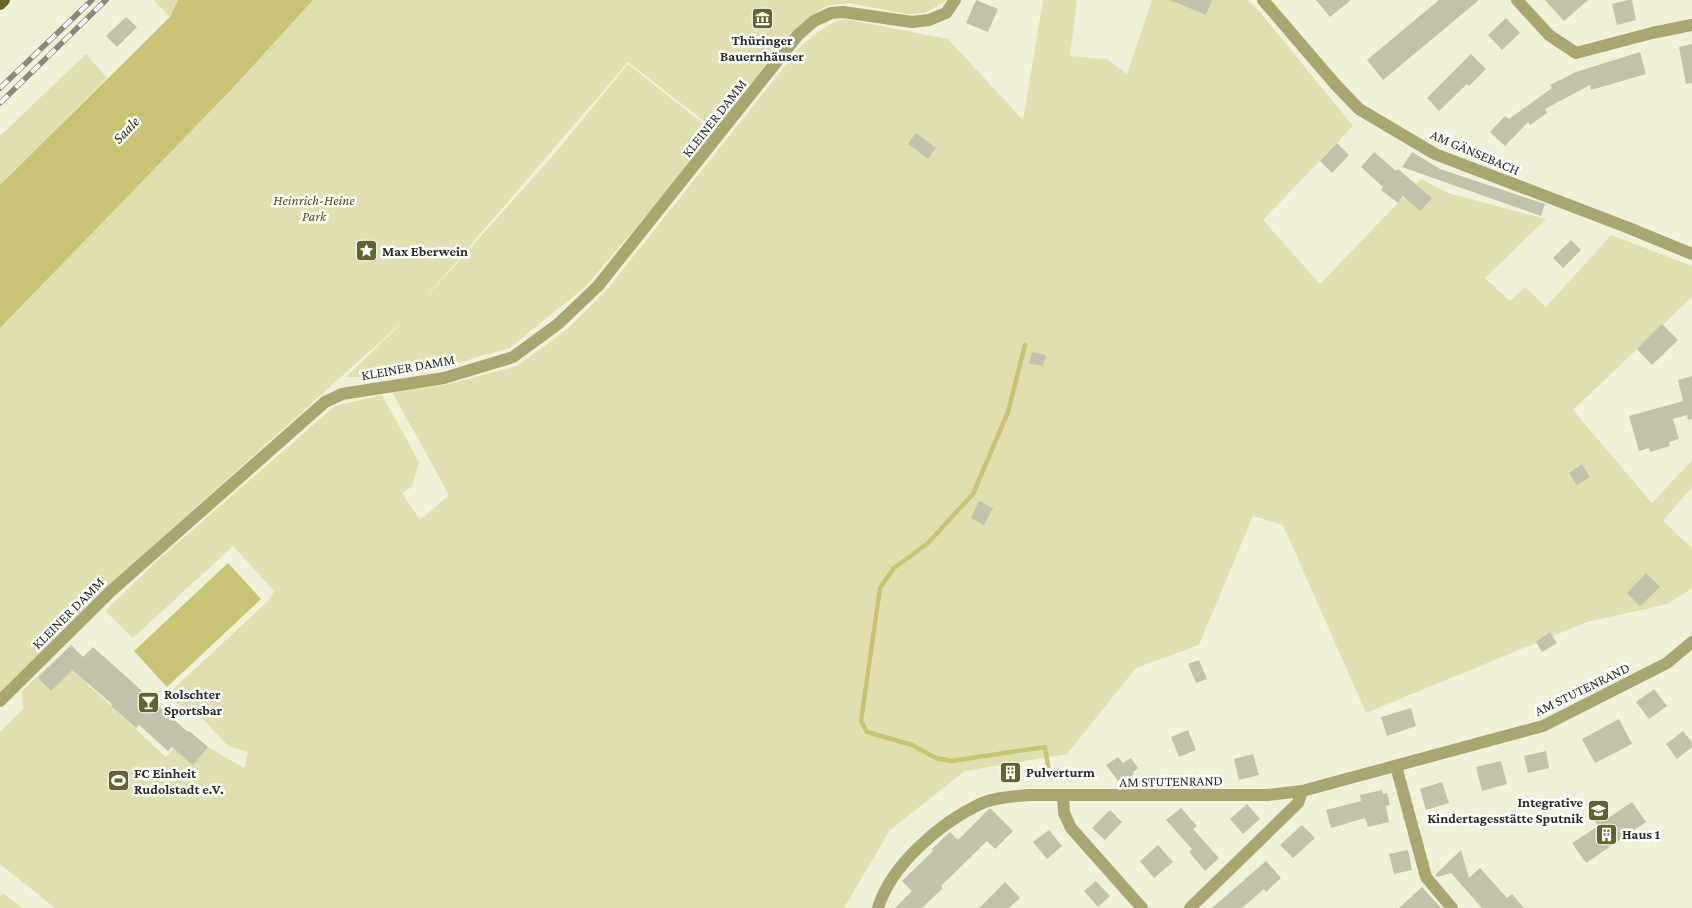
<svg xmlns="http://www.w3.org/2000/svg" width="1692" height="908" viewBox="0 0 1692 908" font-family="'Crimson Pro',serif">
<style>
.green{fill:#e1dfaf}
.water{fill:#c8c473}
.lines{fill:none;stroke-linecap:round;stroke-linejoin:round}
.stream{stroke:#c8c473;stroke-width:4.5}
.building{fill:#c2c1ac}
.minor{stroke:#a9a670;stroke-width:12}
.primary{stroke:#6b6729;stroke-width:12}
.rail-casing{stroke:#898879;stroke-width:5.5}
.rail{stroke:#fff;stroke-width:4;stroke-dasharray:11;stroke-linecap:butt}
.labels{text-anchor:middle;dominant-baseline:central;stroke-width:5;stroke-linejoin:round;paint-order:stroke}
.poi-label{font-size:14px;font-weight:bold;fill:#2c2b23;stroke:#fff;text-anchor:start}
.street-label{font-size:14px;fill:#2c2b23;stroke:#fff}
.park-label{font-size:14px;font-style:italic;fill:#504c0d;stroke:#fff}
.water-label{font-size:15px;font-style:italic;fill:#2f2d09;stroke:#fff}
</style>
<rect width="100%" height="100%" fill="#f1f1da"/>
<g class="green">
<polygon points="153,0 178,0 170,17"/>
<polygon points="313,0 947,0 925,13 907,14 848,3 826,6 811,16 718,132 628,62 414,311 556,152 628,64 716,134 585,287 510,348 440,368 386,377 346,377 409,316 158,541 0,693 0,328 230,91"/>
<path d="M1043 0H1077L1070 56 1107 59 1127 74 1152 0H1248L1260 12 1353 126 1263 220 1320 284 1421 179 1448 193 1546 219 1485 278 1510 301 1525 287 1546 307 1611 235 1692 266V297L1573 410 1652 503 1692 460V487L1663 521 1692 548V588L1668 604 1587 622 1366 713 1283 525 1253 516 1199 645 1136 668 1067 754 965 771 890 830 844 908H55L0 864V732L23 709 22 691 71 645 83 657 72 670 166 757 189 731 208 747 244 768 248 752 228 746 202 718 183 709 168 694 270 599 274 591 233 546 133 638 105 611 157 561 335 406 382 395 419 462 412 487 402 493 420 520 449 495 392 392 444 385 517 366 566 330 605 292 800 47C815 34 826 24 844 19L948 39 1023 120Z"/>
<polygon points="86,54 107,78 0,185 0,136"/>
<polygon points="3,893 22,908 0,908 0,896"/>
</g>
<g class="water">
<polygon points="178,0 313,0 230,91 0,328 0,185 170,17"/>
<polygon points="228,563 261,599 167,687 134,651"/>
</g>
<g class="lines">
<polyline class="stream" points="1025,345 1008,412 973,494 927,544 894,568 880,588 861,721 867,732 912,745 936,758 951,761 1045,747 1050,778"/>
</g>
<g class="building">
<polygon points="976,0 998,9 988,32 966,23"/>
<polygon points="1170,0 1212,0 1206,15"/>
<polygon points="1316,0 1351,0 1330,17"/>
<polygon points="1439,0 1479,0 1383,80 1367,60"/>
<polygon points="1545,0 1588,0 1564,21"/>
<polygon points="1628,0 1632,0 1636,20 1617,25 1612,4"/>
<polygon points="126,17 137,27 117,47 106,36"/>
<polygon points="1506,18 1520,33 1502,50 1488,35"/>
<polygon points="1692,44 1692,83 1686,84 1679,47"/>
<polygon points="1640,52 1646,74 1591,90 1590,85 1545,109 1547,113 1530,125 1528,122 1505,146 1490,132 1505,116 1509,119 1552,88 1550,85 1576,72"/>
<polygon points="1471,54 1486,69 1469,86 1467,84 1439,111 1427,98"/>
<polygon points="916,133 936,148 928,159 908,144"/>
<polygon points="1337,143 1349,155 1332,173 1320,161"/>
<polygon points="1374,152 1396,171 1398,169 1432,198 1420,211 1403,196 1398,203 1381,190 1383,187 1361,167"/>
<polygon points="1412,152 1440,169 1545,204 1541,216 1402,167"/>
<polygon points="1571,240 1581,250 1563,268 1553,258"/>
<polygon points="1662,324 1678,340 1652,365 1637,349"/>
<polygon points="1032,352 1046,355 1043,366 1029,363"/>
<polygon points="1692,376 1692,419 1688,420 1687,415 1673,419 1679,439 1669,442 1670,446 1650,452 1649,448 1639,451 1629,416 1683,401 1678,380"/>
<polygon points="1582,464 1590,477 1577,485 1569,473"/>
<polygon points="979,501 993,508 984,525 971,518"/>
<polygon points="1646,573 1660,587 1640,606 1627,593"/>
<polygon points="1550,632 1557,643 1542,652 1536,642"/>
<polygon points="71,645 83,657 93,647 188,732 189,731 208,747 193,765 172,747 168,751 139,725 136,728 111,706 112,704 72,670 51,691 38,678"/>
<polygon points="1199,660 1207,679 1196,683 1188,664"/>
<polygon points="1654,689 1667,706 1649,719 1636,702"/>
<polygon points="1411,708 1416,726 1387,736 1381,717"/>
<polygon points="1619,719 1632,744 1595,763 1582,739"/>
<polygon points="1188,730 1196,750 1179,757 1171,737"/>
<polygon points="1683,731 1692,742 1692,747 1677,759 1666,744"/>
<polygon points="1546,751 1549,768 1528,773 1524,756"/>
<polygon points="1253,754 1259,775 1239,780 1234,759"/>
<polygon points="1118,757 1123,763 1131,758 1138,768 1133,772 1134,774 1124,782 1121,778 1118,781 1106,765"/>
<polygon points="1501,761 1507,784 1482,791 1476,767"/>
<polygon points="1014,764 1017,776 1005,779 1003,767"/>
<polygon points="1442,782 1449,803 1426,810 1420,789"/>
<polygon points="1382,790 1383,794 1387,793 1390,805 1386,806 1389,822 1368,827 1365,818 1331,828 1326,810 1361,801 1360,795"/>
<polygon points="1632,802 1646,822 1586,863 1572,843 1598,826 1593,819 1602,812 1607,819"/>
<polygon points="1247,804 1260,819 1243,834 1230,819"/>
<polygon points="1181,808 1197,826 1193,829 1219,858 1205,871 1189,852 1192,849 1166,820"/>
<polygon points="989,809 991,809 1013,831 995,849 987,841 941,886 943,888 922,908 895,908 912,891 902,881 933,851 932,849 950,832 958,840"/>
<polygon points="1110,810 1122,822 1105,840 1092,828"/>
<polygon points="1302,825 1315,838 1293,858 1280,845"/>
<polygon points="1049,830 1062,846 1047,859 1033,842"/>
<polygon points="1158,845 1173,862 1154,878 1140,861"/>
<polygon points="1408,850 1412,870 1394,874 1389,854"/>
<polygon points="1461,850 1469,878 1480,868 1507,898 1512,894 1524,908 1482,908 1451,873 1437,877 1435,875"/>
<polygon points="1266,861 1281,878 1266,892 1264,889 1242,908 1212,908"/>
<polygon points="1096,881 1110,896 1098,907 1084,891"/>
<polygon points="1005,882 1020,898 1009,908 979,908"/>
<polygon points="1422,887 1441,908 1399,908"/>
</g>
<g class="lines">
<g class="minor">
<polyline points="1263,0 1335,84 1359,109 1435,154 1629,228 1692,254"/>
<polyline points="1517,0 1549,35 1576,53 1652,33 1692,25"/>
<polyline points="0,701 111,591 325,402 342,394 444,378 513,357 558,324 598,286 798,35 814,21 831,13 843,12 912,22 929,20 946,13 955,0"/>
<polyline points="1396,766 1426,877 1452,908"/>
<polyline points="1063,796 1064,813 1071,828 1142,908"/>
<path d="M878 908C891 865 940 823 980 804 995 797 1012 797 1028 795H1268L1302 791"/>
<polyline points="1190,908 1298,803 1302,791 1543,726 1667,663 1692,642"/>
</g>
<polyline class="primary" points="0,4 4,0"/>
<defs>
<g id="rail">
<polyline points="0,88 92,0"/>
<polyline points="0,103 106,0"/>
</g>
</defs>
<use href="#rail" class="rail-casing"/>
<use href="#rail" class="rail"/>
</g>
<defs>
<symbol id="museum-square" viewBox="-11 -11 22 22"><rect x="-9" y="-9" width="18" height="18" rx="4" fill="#65622e" stroke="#fff"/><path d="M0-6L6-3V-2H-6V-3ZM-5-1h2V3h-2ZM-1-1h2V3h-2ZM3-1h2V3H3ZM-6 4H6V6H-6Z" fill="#fff"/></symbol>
<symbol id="sight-square" viewBox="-11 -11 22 22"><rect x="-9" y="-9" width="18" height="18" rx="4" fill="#65622e" stroke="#fff"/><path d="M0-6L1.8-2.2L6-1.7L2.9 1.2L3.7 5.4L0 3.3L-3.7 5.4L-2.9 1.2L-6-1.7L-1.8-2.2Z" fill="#fff"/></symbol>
<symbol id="bar-square" viewBox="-11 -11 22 22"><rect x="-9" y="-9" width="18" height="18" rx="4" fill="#65622e" stroke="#fff"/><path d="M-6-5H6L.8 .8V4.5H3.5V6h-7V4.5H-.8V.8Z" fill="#fff"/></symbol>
<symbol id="building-square" viewBox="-11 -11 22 22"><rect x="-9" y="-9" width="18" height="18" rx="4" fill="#65622e" stroke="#fff"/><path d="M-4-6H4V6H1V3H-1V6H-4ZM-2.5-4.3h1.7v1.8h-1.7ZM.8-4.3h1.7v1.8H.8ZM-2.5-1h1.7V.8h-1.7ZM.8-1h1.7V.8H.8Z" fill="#fff"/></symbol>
<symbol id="stadium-square" viewBox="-11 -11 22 22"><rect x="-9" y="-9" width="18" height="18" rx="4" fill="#65622e" stroke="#fff"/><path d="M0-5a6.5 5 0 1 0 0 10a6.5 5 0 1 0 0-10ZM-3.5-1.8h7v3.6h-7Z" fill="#fff"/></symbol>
<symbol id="school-square" viewBox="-11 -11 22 22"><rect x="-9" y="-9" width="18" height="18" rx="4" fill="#65622e" stroke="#fff"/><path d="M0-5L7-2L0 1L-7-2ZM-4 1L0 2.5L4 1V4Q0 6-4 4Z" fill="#fff"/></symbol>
</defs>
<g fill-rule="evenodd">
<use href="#museum-square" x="750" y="6" width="25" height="25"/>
<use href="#sight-square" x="354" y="238" width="25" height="25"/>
<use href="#bar-square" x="136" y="690" width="25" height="25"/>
<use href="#building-square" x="998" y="760" width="25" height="25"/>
<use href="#stadium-square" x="106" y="768" width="25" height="25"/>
<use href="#school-square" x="1586" y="798" width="25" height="25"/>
<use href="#building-square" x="1594" y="822" width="25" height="25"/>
</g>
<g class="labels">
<g class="poi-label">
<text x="762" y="40" text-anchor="middle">Thüringer<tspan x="762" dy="16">Bauernhäuser</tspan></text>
<text x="382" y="251">Max Eberwein</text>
<text x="164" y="694">Rolschter<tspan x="164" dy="16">Sportsbar</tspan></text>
<text x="1026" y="772">Pulverturm</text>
<text x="134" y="773">FC Einheit<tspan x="134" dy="16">Rudolstadt e.V.</tspan></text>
<text x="1583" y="802" text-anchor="end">Integrative<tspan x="1583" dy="16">Kindertagesstätte Sputnik</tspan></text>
<text x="1622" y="834">Haus 1</text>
</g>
<g class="street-label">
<text transform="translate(714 118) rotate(-52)">KLEINER DAMM</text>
<text transform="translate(1475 152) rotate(23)">AM GÄNSEBACH</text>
<text transform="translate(408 367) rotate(-10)">KLEINER DAMM</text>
<text transform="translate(68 613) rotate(-45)">KLEINER DAMM</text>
<text transform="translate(1582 689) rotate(-26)">AM STUTENRAND</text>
<text transform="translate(1171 781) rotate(-1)">AM STUTENRAND</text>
</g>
<g class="park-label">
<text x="314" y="200">Heinrich-Heine<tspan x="314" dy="16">Park</tspan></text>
</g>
<g class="water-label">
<text transform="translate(126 130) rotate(-46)">Saale</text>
</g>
</g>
</svg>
